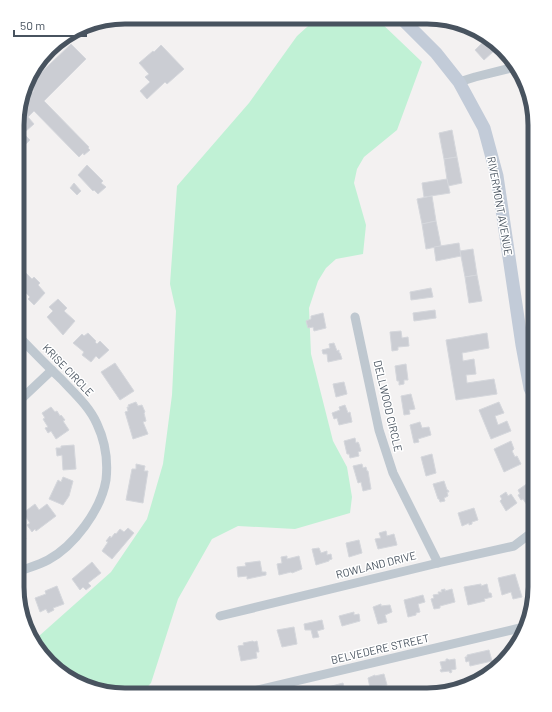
<svg xmlns="http://www.w3.org/2000/svg" width="552" height="712" font-family="Barlow,sans-serif">
<style>
.green{fill:#c0f1d5}
.building{fill:#cbcdd3;stroke:#d5d7dc}
.lines{fill:none;stroke-linecap:round;stroke-linejoin:round}
.minor{stroke:#bfc8d0;stroke-width:9}
.secondary{stroke:#c2cbd8;stroke-width:13}
.labels{text-anchor:middle;stroke-width:3;stroke-linejoin:round;paint-order:stroke}
.street-label{font-size:11px;fill:#48535f;stroke:#fff}
.rim{fill:none;stroke:#48535f;stroke-width:5}
</style>
<rect width="100%" height="100%" fill="#f3f1f1"/>
<path class="green" d="M317 18H376L422 62 397 130 364 157 357 169 354 183 366 225 363 254 336 259 326 268 318 281 309 308 311 354 333 441 347 467 352 497 350 513 295 529 238 526 212 539 178 599 151 683 141 694H111L65 677 31 638 39 636 111 572 147 519 163 464 172 395 176 311 170 284 177 186 249 103 297 36Z"/>
<g class="building">
<path d="M488 37 493 39 501 49 496 54 494 51 484 60 475 50Z"/>
<path d="M71 44 86 59 44 101 89 147 88 148 90 150 84 155 83 153 79 157 34 111 28 117 34 124 26 131 25 130 22 132 30 140 18 152V111L22 100 23 101 34 91 28 85Z"/>
<path d="M161 45 184 69 167 84 165 82 147 99 140 91 150 82 145 77 149 74 139 63 153 51 154 52Z"/>
<path d="M526 85 533 115 527 116 522 86Z"/>
<path d="M534 121 535 125V146L534 137H530L529 131 533 130 531 122Z"/>
<path d="M452 130 457 157 444 159 439 133Z"/>
<path d="M457 157 462 183 448 186 444 159Z"/>
<path d="M87 165 103 181 101 183 106 187 98 194 94 190 93 191 78 175Z"/>
<path d="M447 179 450 193 424 197 422 183Z"/>
<path d="M74 183 81 191 77 195 70 188Z"/>
<path d="M432 196 436 221 422 224 417 199Z"/>
<path d="M436 221 441 246 426 249 422 224Z"/>
<path d="M459 243 461 256 436 261 434 247Z"/>
<path d="M473 249 477 275 465 277 460 251Z"/>
<path d="M23 270 32 279 34 277 40 283 38 285 45 293 34 305 28 299 30 297 18 285V275Z"/>
<path d="M477 275 482 301 469 303 465 277Z"/>
<path d="M431 288 433 297 411 300 410 292Z"/>
<path d="M58 299 67 308 64 311 75 321 63 335 47 317 53 311 49 307Z"/>
<path d="M435 310 436 318 414 321 413 313Z"/>
<path d="M323 313 326 328 314 331 313 327 308 328 306 321 311 319V316Z"/>
<path d="M401 331 402 338 408 337 409 346 398 347V350L392 351 390 332Z"/>
<path d="M88 333 96 341 95 342 97 344 100 341 109 350 99 359 96 356 91 362 82 355 84 352 73 343 82 334 84 336Z"/>
<path d="M487 333 489 348 462 353 463 361 474 359 476 374 466 375 467 383 494 379 497 394 456 400 446 340Z"/>
<path d="M334 343 337 351 339 350V353H340L342 359 328 362 327 354H323L322 350 330 348 329 344Z"/>
<path d="M115 363 134 391 120 400 101 372Z"/>
<path d="M406 364 408 380H404V384L399 385V381H397L395 366Z"/>
<path d="M344 382 347 394 336 397 333 384Z"/>
<path d="M411 394 415 409 409 410 410 414 404 415 401 396Z"/>
<path d="M136 402 138 406 142 405 145 412 144 413 146 421 143 422 148 434 133 439 125 412 128 411 127 407H129L128 405Z"/>
<path d="M499 402 504 413 495 416 498 425 507 421 511 431 491 439 479 410Z"/>
<path d="M345 405 348 413 350 412 352 422 339 425 337 418 334 419 332 413 340 410 339 407Z"/>
<path d="M51 407 55 412 57 411 60 416 61 415 65 420 63 421 69 430 56 439 51 431 48 433 45 428 48 427 43 419 45 418 42 413Z"/>
<path d="M420 422 422 428 429 427 431 435 418 439 419 442 414 443 410 425Z"/>
<path d="M355 438 356 443 358 442 359 444 361 451 358 452 359 456 350 458 349 454H347L344 441Z"/>
<path d="M511 441 514 449 512 451 515 457 517 456 521 464 504 472 494 449Z"/>
<path d="M74 445 76 469 63 470 62 455 57 456 56 448H61V446Z"/>
<path d="M432 454 436 473 426 476 421 457Z"/>
<path d="M136 464 145 466 144 471H148L143 503 126 500 132 469H136Z"/>
<path d="M362 464 363 468 366 467 367 471H368L371 489 363 491 361 482 358 483 353 466Z"/>
<path d="M63 477 73 481 69 496 63 505 49 499 58 480 61 482Z"/>
<path d="M444 481 447 490H448L449 492H447L448 496 444 498 445 501 440 502 439 499H438L433 484Z"/>
<path d="M528 483 535 492 534 505 532 501 527 505 523 499 521 500 518 495 520 494 518 490Z"/>
<path d="M506 492 508 496 511 494 517 503 506 511 500 501 502 499 500 496Z"/>
<path d="M35 504 39 510 47 504 56 516 36 531 35 529 32 532 27 525 30 523 23 513Z"/>
<path d="M474 508 478 520 472 522V524L469 525V523L462 526 458 513Z"/>
<path d="M20 523 26 539 17 542V525Z"/>
<path d="M128 528 134 533 112 559 102 551 108 542 106 541 110 536 111 538 115 533 116 534 120 529 124 532Z"/>
<path d="M386 531 387 536 394 534 397 545 378 549 375 539 381 538 379 533Z"/>
<path d="M359 540 362 553 349 557 346 543Z"/>
<path d="M319 548 321 553 327 551V555L331 554 332 559 329 560V561L316 565 312 549Z"/>
<path d="M287 556V559L299 556 302 569 292 573 291 572 279 575 277 564 282 563 281 557Z"/>
<path d="M260 561 262 572H266V575L247 579V576L238 577 237 567 246 566 245 563Z"/>
<path d="M92 562 101 573 88 583 91 586 86 590 83 587 80 590 72 579Z"/>
<path d="M535 570V580L532 571Z"/>
<path d="M515 574 522 597 513 599 511 592 502 595 498 578Z"/>
<path d="M481 584V586L487 584 489 593H491L492 597 484 599 485 601 468 605 464 587Z"/>
<path d="M57 586 64 604 53 608 54 610 48 613 46 609 40 612 35 598 46 594 45 591Z"/>
<path d="M445 589V591L452 589 455 602 440 606V608L434 609 431 599 434 598 433 595 439 594 438 592H442L441 590Z"/>
<path d="M423 595 425 602 418 604 420 612 416 613V615L408 617 404 600Z"/>
<path d="M381 604V606L390 605 392 612 385 615 387 622 378 624 373 607Z"/>
<path d="M354 612V615L359 614 360 621 342 626 339 616Z"/>
<path d="M322 620 324 629 317 631 319 637 313 638 311 630H305L304 624Z"/>
<path d="M294 627 297 644 282 647 277 630Z"/>
<path d="M253 641 254 642 257 641 259 652H256L257 658 241 661 238 646 244 645 243 643Z"/>
<path d="M515 643 516 644H518L517 647 510 653 507 645Z"/>
<path d="M489 650 492 661 470 666 469 661 466 662 465 657H467V655Z"/>
<path d="M446 659H448L449 660 455 659 456 669 451 670 452 672 450 673 449 671 441 672 440 670 442 669 440 662 446 661Z"/>
<path d="M384 674 387 685 370 688 368 678 375 675V676Z"/>
<path d="M343 683 346 695H330L328 687Z"/>
<path d="M315 688 316 690H319L321 695H304V693L308 692 307 690Z"/>
<path d="M300 690V692H302V695H289L291 691Z"/>
</g>
<g class="lines">
<g class="minor">
<path d="M459 82 475 77 515 67"/>
<path d="M355 317 379 430 393 473 438 563"/>
<path d="M17 403 52 370"/>
<path d="M17 572C27 568 39 565 48 560 74 546 101 510 106 480 108 462 105 441 97 424 89 406 74 393 61 379 46 365 32 350 18 336"/>
<path d="M220 616 438 563 514 546 535 530"/>
<path d="M241 694 524 627"/>
</g>
<path class="secondary" d="M401 18 436 53 459 82 484 128 497 176 522 345 530 388 535 398"/>
</g>
<g class="labels">
<g class="street-label">
<text transform="translate(500 206) rotate(80)" y="4">RIVERMONT AVENUE</text>
<text transform="translate(68 370) rotate(46)" y="4">KRISE CIRCLE</text>
<text transform="translate(388 406) rotate(77)" y="4">DELLWOOD CIRCLE</text>
<text transform="translate(376 565) rotate(-14)" y="4">ROWLAND DRIVE</text>
<text transform="translate(380 649) rotate(-13)" y="4">BELVEDERE STREET</text>
</g>
</g>
<path d="M0 0H552V712H0ZM125 24H427A101 101 0 0 1 528 125V587A101 101 0 0 1 427 688H125A101 101 0 0 1 24 587V125A101 101 0 0 1 125 24Z" fill="#fff" fill-rule="evenodd"/>
<path class="rim" d="M125 24H427A101 101 0 0 1 528 125V587A101 101 0 0 1 427 688H125A101 101 0 0 1 24 587V125A101 101 0 0 1 125 24Z"/>
<path d="M14 30v6h72v-6" fill="none" stroke="#48535f" stroke-width="2"/>
<text x="20" y="30" font-size="12" fill="#48535f" stroke="#ffffff" stroke-width="3" paint-order="stroke">50 m</text>
</svg>
